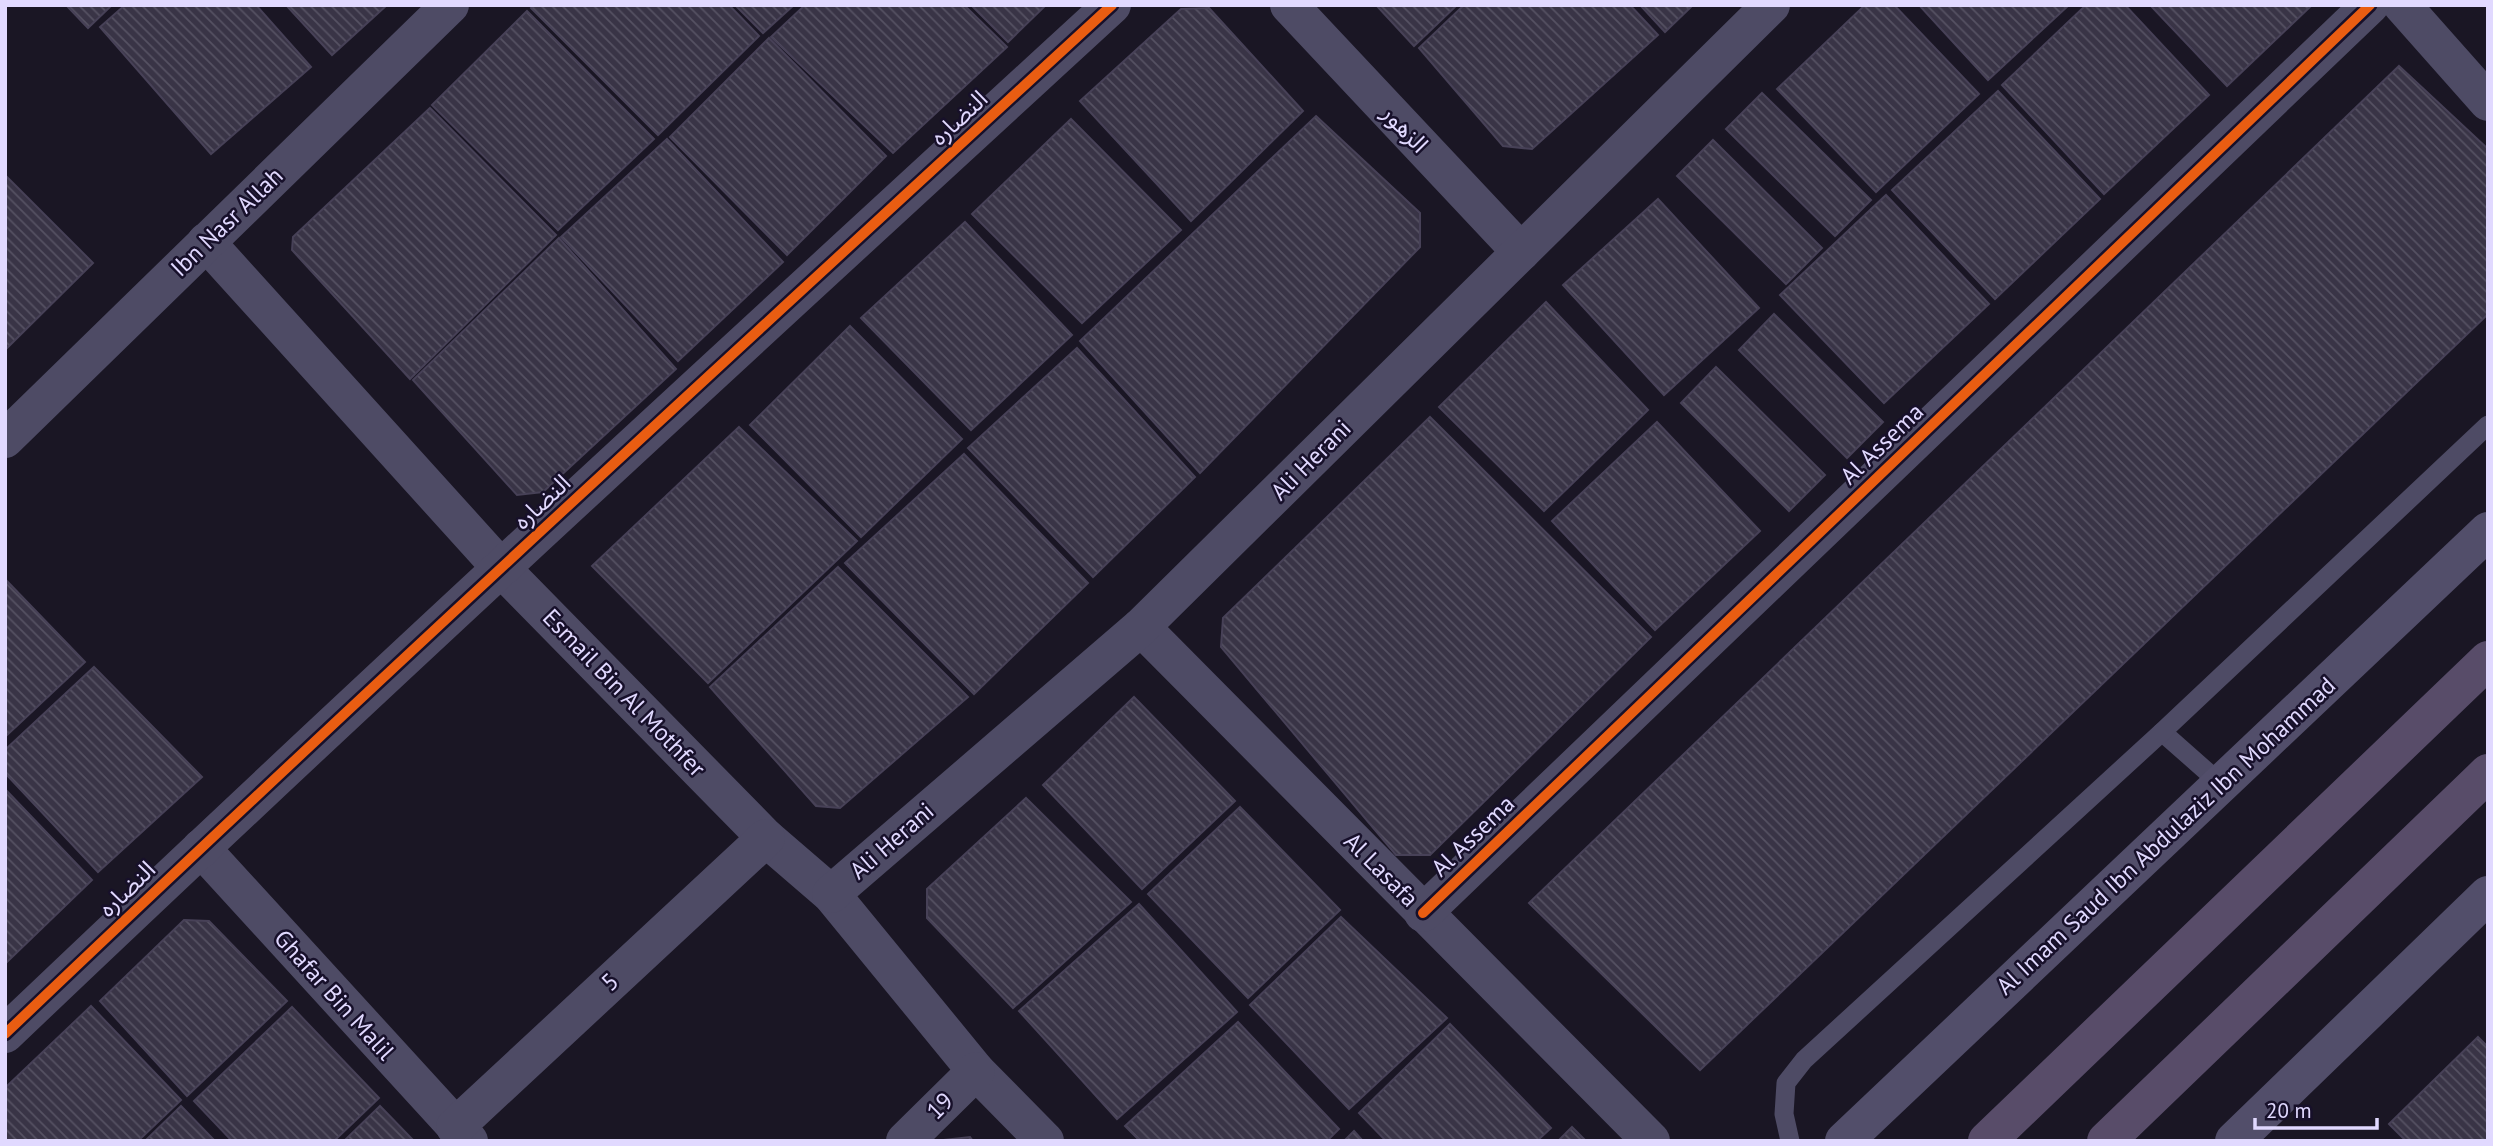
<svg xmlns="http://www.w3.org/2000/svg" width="2493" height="1146" font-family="'PT Sans','Noto Sans Arabic',sans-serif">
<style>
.building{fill:url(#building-back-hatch);stroke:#474157;stroke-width:2}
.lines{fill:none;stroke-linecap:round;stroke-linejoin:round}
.lane{stroke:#4e4b65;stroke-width:19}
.street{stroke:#4e4b65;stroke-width:38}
.secondary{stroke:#524e6a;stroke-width:38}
.primary{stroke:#584c69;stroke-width:38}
.cycleway-casing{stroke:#17102a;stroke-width:15}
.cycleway{stroke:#e95d12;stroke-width:10}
.labels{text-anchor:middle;stroke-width:5;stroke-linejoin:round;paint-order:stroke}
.street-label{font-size:24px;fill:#e1d9ff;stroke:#17102a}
</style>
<defs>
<pattern id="building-back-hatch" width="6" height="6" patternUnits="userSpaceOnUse" patternTransform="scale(1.75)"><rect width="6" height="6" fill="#393446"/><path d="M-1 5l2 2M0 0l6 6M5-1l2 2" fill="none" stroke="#555162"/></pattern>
</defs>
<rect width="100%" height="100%" fill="#1a1624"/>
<g class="building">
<path d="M66 5H112L88 28Z"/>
<path d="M125 5H256L311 67 211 154 100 27Z"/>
<path d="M286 5H387L332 55Z"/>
<path d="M534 5H729L759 36 658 135 531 8Z"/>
<path d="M735 5H794L763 33Z"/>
<path d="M805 5H964L1007 47 893 153 771 37Z"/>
<path d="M971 5H1046L1008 42Z"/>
<path d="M1376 5H1457L1414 46Z"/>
<path d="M1464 5H1630L1658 35 1532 149 1503 146 1419 48Z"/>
<path d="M1640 5H1693L1665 32Z"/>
<path d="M1865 5H1894L1979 94 1876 192 1777 89Z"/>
<path d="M1919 5H2069L1988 80Z"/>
<path d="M2086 5H2125L2209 95 2104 194 2002 85Z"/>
<path d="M2150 5H2312L2227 86Z"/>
<path d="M1209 8 1303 111 1191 221 1080 101 1181 9Z"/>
<path d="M527 11 654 139 558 230 432 105Z"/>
<path d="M769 38 886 156 787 255 670 137Z"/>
<path d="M2399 66 2488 149V314L1700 1070 1529 903Z"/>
<path d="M1998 91 2100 199 1995 299 1892 190Z"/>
<path d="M1762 93 1871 200 1835 236 1726 129Z"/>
<path d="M430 108 556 235 410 379 292 250 293 237Z"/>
<path d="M1316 116 1420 213V247L1200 473 1080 341Z"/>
<path d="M1071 119 1181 230 1082 323 972 214Z"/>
<path d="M667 139 783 262 678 361 561 237Z"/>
<path d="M1713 140 1822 248 1786 284 1677 176Z"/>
<path d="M5 175 93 263 5 350Z"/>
<path d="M1886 195 1989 304 1884 403 1780 295Z"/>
<path d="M1658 199 1759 308 1664 395 1563 285Z"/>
<path d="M965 222 1072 335 971 430 861 318Z"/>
<path d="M559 238 676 369 543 492 517 495 413 380Z"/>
<path d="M1546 302 1648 410 1544 511 1439 407Z"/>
<path d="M1774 314 1883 422 1847 458 1739 350Z"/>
<path d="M850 326 962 439 861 537 750 425Z"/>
<path d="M1077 348 1195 477 1093 577 968 448Z"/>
<path d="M1716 367 1825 475 1789 511 1681 403Z"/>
<path d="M1430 417 1651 637 1430 855H1396L1221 647 1223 618Z"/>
<path d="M1657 422 1760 531 1655 630 1552 521Z"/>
<path d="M739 427 857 541 708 683 592 566Z"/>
<path d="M964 454 1088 583 974 694 845 563Z"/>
<path d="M838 567 968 697 840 808 816 806 710 687Z"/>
<path d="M5 579 85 662 5 737Z"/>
<path d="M94 667 202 777 98 872 5 773V750Z"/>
<path d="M1134 697 1235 801 1142 889 1043 785Z"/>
<path d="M5 789 92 880 5 964Z"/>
<path d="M1026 798 1131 902 1013 1008 927 918V889Z"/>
<path d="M1240 807 1340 910 1248 998 1148 894Z"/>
<path d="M1139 904 1237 1012 1117 1119 1019 1011Z"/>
<path d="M1341 917 1447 1018 1349 1109 1250 1005Z"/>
<path d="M184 920 209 921 287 1001 187 1096 100 1001Z"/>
<path d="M91 1006 181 1100 138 1141H5V1088Z"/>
<path d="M292 1007 379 1098 334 1141H232L194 1101Z"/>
<path d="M1238 1022 1339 1129 1327 1141H1140L1125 1126Z"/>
<path d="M1450 1024 1551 1128 1537 1141H1386L1359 1113Z"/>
<path d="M2478 1037 2488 1047V1141H2406L2389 1124Z"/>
<path d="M181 1106 215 1141H145Z"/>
<path d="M380 1106 414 1141H344Z"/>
<path d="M1572 1127 1586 1141H1558Z"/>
<path d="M1354 1131 1363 1141H1344Z"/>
<path d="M970 1137 973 1141H943L944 1140Z"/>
</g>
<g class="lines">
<g class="lane">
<path d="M2162 732 2221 784"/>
<path d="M1790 1141 1784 1114 1786 1083 1804 1060 2162 732 2488 425"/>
</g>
<g class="street">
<path d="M1289 5 1521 252"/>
<path d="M2402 5 2488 102"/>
<path d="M206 242 501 568 766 838 831 894 976 1071 1045 1141"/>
<path d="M5 439 450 5"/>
<path d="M1141 627 1651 1141"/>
<path d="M201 848 469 1141"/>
<path d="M831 894 1141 627 1771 5"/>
<path d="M1423 913 2370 5"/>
<path d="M5 1034C370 686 741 346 1112 5"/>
<path d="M455 1127 766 838"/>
<path d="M905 1141 976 1071"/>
</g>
<g class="secondary">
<path d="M1844 1141 2488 531"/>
<path d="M2234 1141 2488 895"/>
</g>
<g class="primary">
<path d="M1987 1141 2488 660"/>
<path d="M2106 1141 2488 773"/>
</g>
<g class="cycleway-casing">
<g id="cycleway">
<path d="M1423 913 2370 5"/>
<path d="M5 1034C370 686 741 346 1112 5"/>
</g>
</g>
<use href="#cycleway" class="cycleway"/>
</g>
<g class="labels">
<g class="street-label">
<text transform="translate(959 118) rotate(-43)" y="8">النضاره</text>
<text transform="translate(1405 129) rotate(47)" y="8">الزهور</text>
<text transform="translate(227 222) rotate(-44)" y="8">Ibn Nasr Allah</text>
<text transform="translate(1882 444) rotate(-44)" y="8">Al Assema</text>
<text transform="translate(1311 460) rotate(-45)" y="8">Ali Herani</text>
<text transform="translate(542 502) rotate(-43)" y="8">النضاره</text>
<text transform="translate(624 693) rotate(46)" y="8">Esmail Bin Al Mothfer</text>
<text transform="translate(1473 836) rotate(-44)" y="8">Al Assema</text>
<text transform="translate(2166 836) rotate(-43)" y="8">Al Imam Saud Ibn Abdulaziz Ibn Mohammad</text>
<text transform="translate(892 841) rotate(-41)" y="8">Ali Herani</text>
<text transform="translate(1381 870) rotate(45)" y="8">Al Lasafa</text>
<text transform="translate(127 889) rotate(-44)" y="8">النضاره</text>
<text transform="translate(610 982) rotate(-43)" y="8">5</text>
<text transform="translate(334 995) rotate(48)" y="8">Ghafar Bin Malil</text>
<text transform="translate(940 1106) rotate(-45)" y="8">19</text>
</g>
</g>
<rect width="2493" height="1146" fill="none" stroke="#e1d9ff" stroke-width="14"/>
<path d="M2255 1118v10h122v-10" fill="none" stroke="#e1d9ff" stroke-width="3.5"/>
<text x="2266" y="1118" font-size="21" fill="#e1d9ff" stroke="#17102a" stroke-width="5" paint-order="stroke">20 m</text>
</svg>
